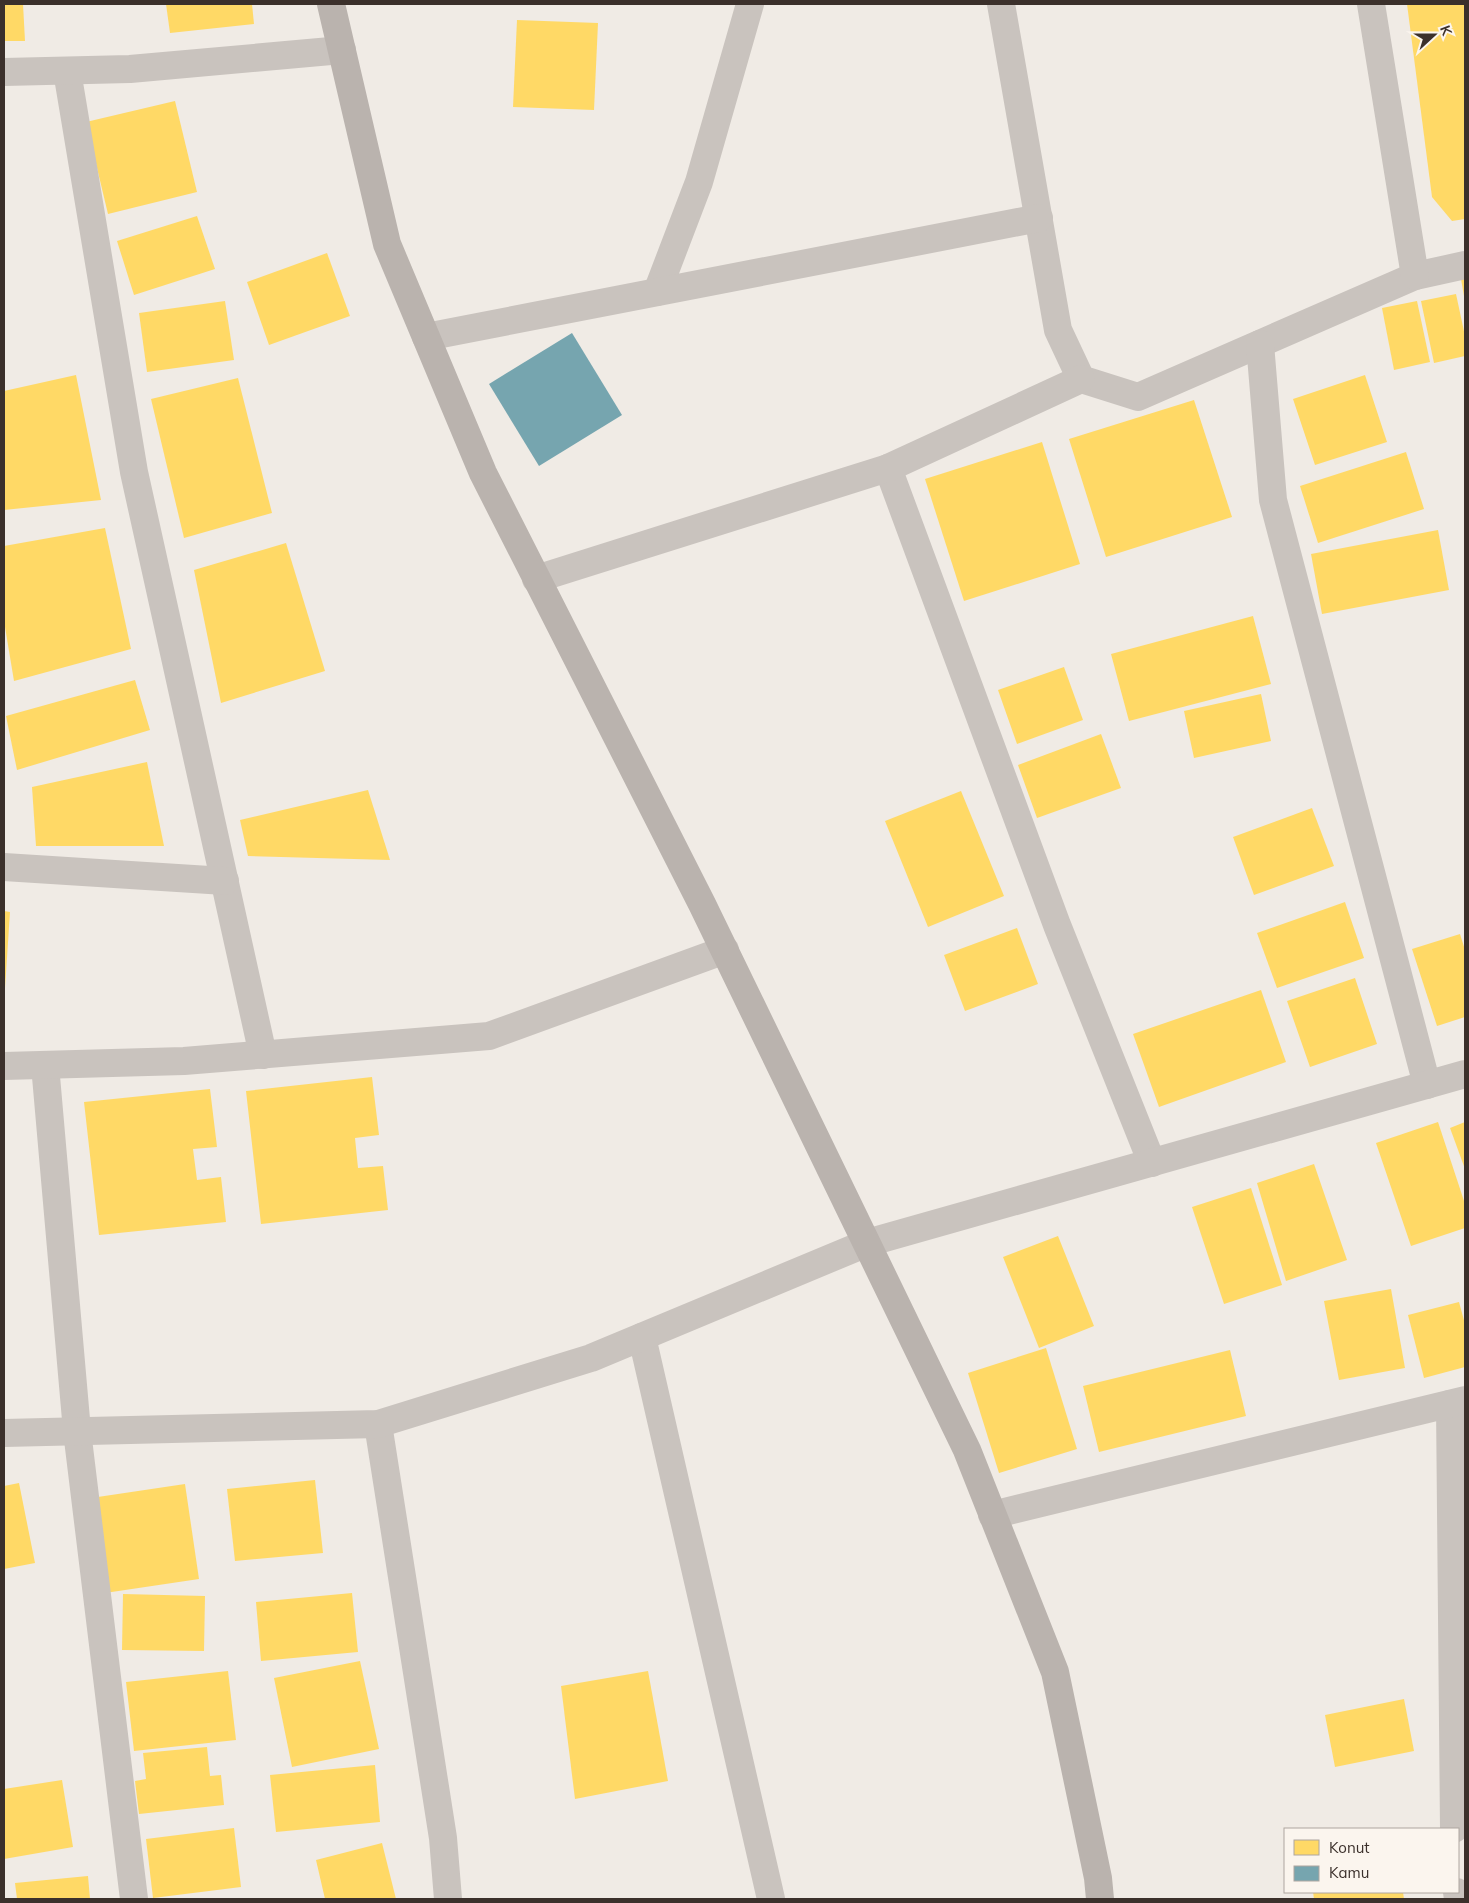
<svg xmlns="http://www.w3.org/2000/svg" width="1469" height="1903" font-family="Mulish,sans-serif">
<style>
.homes{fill:#ffd966}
.public{fill:#76a5af}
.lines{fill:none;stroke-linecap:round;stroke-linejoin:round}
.street{stroke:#c9c3be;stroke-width:28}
.secondary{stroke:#bab3ae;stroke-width:28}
</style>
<rect width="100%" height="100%" fill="#f0ebe5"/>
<g class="homes">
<path d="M4 4H23L25 41H4Z"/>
<path d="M166 4H252L254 24 170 33Z"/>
<path d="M1407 4H1465V219L1452 221 1432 197Z"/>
<path d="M517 20 598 23 594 110 513 107Z"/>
<path d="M175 101 197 192 108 214 86 122Z"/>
<path d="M197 216 215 269 134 295 117 241Z"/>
<path d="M327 253 350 316 269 345 247 282Z"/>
<path d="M1465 278V296H1464L1461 279Z"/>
<path d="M1456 294 1465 336V356L1434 363 1421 301Z"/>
<path d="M225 301 234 360 147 372 139 313Z"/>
<path d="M1417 301 1430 362 1394 370 1382 308Z"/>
<path d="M76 375 101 500 4 510V391Z"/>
<path d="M1365 375 1387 442 1315 465 1293 399Z"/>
<path d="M238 378 272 513 184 538 151 399Z"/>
<path d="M1194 400 1232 517 1106 557 1069 439Z"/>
<path d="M1042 442 1080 564 964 601 925 479Z"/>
<path d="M1406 452 1424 509 1318 543 1300 486Z"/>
<path d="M105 528 131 649 14 681 4 621V546Z"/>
<path d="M1438 530 1449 590 1322 614 1311 554Z"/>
<path d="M286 543 325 671 221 703 194 570Z"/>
<path d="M1253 616 1271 684 1129 721 1111 654Z"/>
<path d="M1064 667 1083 720 1017 744 998 690Z"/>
<path d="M135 680 150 730 17 770 6 716Z"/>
<path d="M1261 694 1271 741 1194 758 1184 711Z"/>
<path d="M1101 734 1121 788 1037 818 1018 765Z"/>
<path d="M147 762 164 846H36L32 787Z"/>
<path d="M368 790 390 860 248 856 240 820Z"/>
<path d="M961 791 1004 896 928 927 885 821Z"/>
<path d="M1312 808 1334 866 1254 895 1233 837Z"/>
<path d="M1345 902 1364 958 1277 988 1257 933Z"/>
<path d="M4 911 10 912 5 988H4Z"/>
<path d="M1017 928 1038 984 965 1011 944 955Z"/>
<path d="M1460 934 1465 950V1017L1437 1026 1412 949Z"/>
<path d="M1355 978 1377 1044 1310 1067 1287 1001Z"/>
<path d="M1261 990 1286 1062 1159 1107 1133 1034Z"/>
<path d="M372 1077 379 1135 355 1138 358 1168 383 1166 388 1210 261 1224 246 1091Z"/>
<path d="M210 1089 217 1147 193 1149 197 1180 221 1177 226 1222 99 1235 84 1102Z"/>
<path d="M1438 1122 1465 1204V1228L1411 1246 1376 1143Z"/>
<path d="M1465 1122V1169L1450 1128Z"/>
<path d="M1314 1164 1347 1260 1286 1281 1257 1183Z"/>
<path d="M1251 1188 1282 1285 1224 1304 1192 1207Z"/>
<path d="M1058 1236 1094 1326 1039 1348 1003 1257Z"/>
<path d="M1391 1289 1405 1368 1339 1380 1324 1301Z"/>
<path d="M1459 1302 1465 1324V1367L1424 1378 1408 1315Z"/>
<path d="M1046 1348 1077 1449 999 1473 968 1373Z"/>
<path d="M1230 1350 1246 1416 1099 1452 1083 1386Z"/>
<path d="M315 1480 323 1553 235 1561 227 1489Z"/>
<path d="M19 1483 35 1563 4 1569V1486Z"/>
<path d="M185 1484 199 1579 105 1593 91 1498Z"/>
<path d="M352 1593 358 1652 261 1661 256 1602Z"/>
<path d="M123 1594 205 1596 204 1651 122 1650Z"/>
<path d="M360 1661 379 1749 292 1767 274 1678Z"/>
<path d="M228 1671 236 1740 134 1751 126 1682Z"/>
<path d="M648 1671 668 1781 575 1799 561 1686Z"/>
<path d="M1404 1699 1414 1751 1335 1767 1325 1715Z"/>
<path d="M207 1747 210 1776 221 1775 224 1805 139 1814 135 1781 146 1779 143 1753Z"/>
<path d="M375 1765 380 1822 276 1832 270 1775Z"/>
<path d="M62 1780 73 1847 4 1859V1789Z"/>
<path d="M234 1828 241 1887 153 1898 146 1839Z"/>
<path d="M382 1843 396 1899H325L316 1860Z"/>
<path d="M88 1876 90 1899H17L15 1883Z"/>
<path d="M1313 1892H1403L1404 1899H1314Z"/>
</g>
<path class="public" d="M572 333 622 415 539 466 489 384Z"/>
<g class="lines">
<g class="street">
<path d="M1001 4 1058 330 1081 379 1138 397 1415 276 1465 265"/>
<path d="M1371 4 1415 276"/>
<path d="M67 71 134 472 263 1055"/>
<path d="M4 72 130 69 342 50"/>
<path d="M657 292 699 182 750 4"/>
<path d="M426 337 1039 218"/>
<path d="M1260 344 1273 500 1427 1085"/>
<path d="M888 468 1057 925 1152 1163"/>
<path d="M536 579 888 468 1081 379"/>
<path d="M4 867 225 881"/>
<path d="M45 1065 77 1431 134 1899"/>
<path d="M4 1066 184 1061 489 1036 725 950"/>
<path d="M642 1337 771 1899"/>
<path d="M1450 1404 1454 1829"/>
<path d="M378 1424 443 1838 448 1899"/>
<path d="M4 1433 378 1424 591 1358 867 1243 1465 1074"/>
<path d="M992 1515 1465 1400"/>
<path d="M1457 1892 1458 1899"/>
</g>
<path class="secondary" d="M331 4 387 244 483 473 702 904 967 1450 1055 1672 1098 1878 1100 1899"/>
</g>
<rect width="1469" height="1903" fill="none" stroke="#3b302b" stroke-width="10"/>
<rect x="1284" y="1828" width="175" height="65" fill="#fbf5ee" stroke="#aea6a0"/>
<rect x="1294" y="1840" width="25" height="15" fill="#ffd966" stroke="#aea6a0"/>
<text x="1329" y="1853" font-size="15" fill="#3b302b">Konut</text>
<rect x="1294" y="1866" width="25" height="15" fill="#76a5af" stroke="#aea6a0"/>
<text x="1329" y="1878" font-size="15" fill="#3b302b">Kamu</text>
<g transform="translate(1434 35) rotate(69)" stroke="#fbf5ee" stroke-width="4" paint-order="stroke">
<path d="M0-4L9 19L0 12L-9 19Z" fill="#3b302b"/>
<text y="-8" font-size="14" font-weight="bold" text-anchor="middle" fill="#3b302b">K</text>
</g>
</svg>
